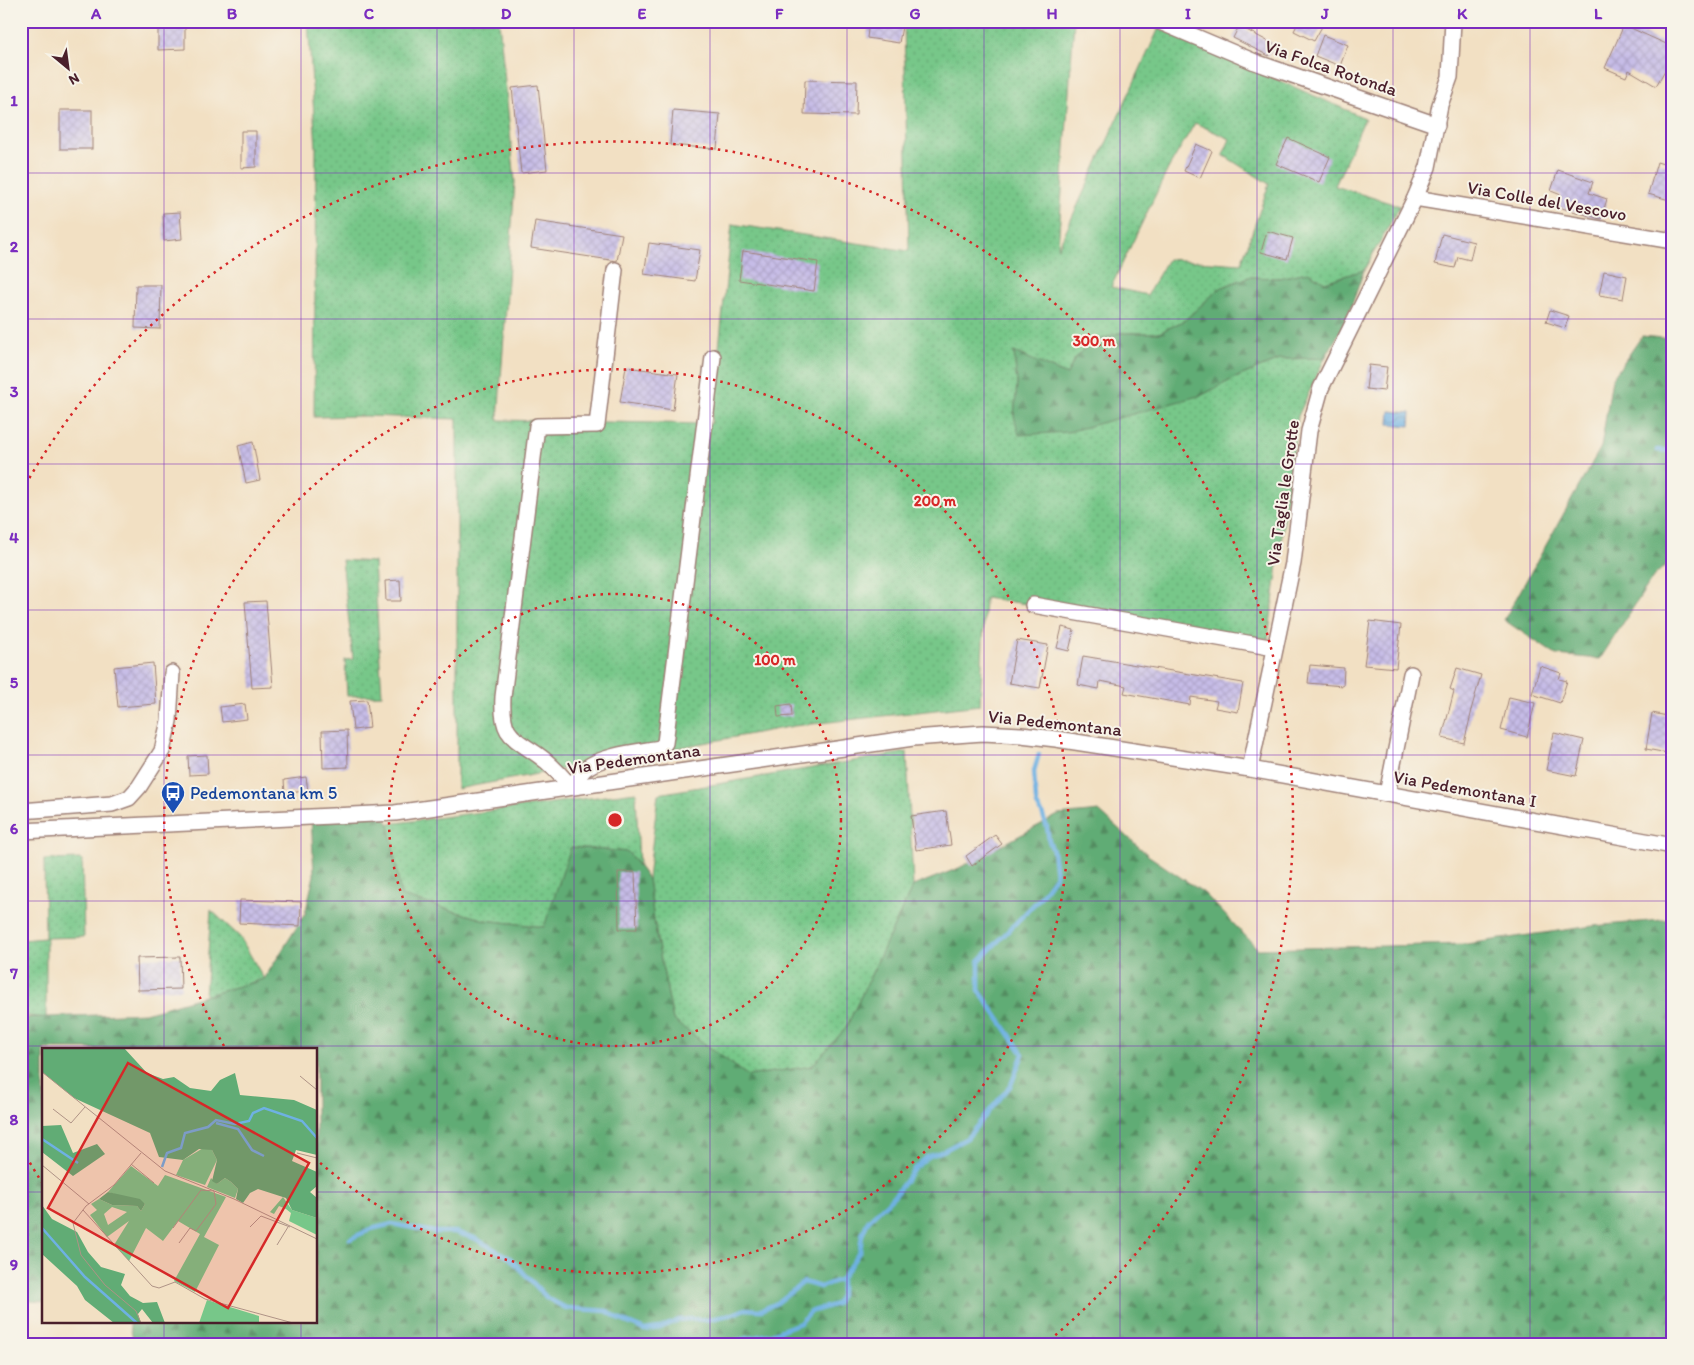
<svg xmlns="http://www.w3.org/2000/svg" width="1694" height="1365" font-family="Itim,sans-serif">
<style>
.grass{fill:url(#grass-dots);stroke:#60735a;fill-rule:evenodd}
.forest{fill:url(#forest-firs);stroke:#566650}
.water{fill:url(#water-waves);stroke:#5c6887}
.lines{fill:none;stroke-linecap:round;stroke-linejoin:round}
.stream{stroke:#6eb1e3;stroke-width:4.5}
.building{fill:url(#building-cross-hatch)}
.minor-casing{stroke:#9e8077;stroke-width:18}
.minor{stroke:#fff;stroke-width:15}
.grid{fill:none;stroke:#7b2cbf;stroke-width:1;stroke-opacity:0.55}
.ring{fill:none;stroke:#d62828;stroke-width:2.5;stroke-dasharray:2.5 5}
.labels{text-anchor:middle;stroke-width:4;stroke-linejoin:round;paint-order:stroke}
.street-label{font-size:18px;fill:#4a1f2b;stroke:#f7f3e8}
.transit-label{font-size:18px;fill:#164399;stroke:#f7f3e8;text-anchor:start}
.inset-river{fill:none;stroke:#6eb1e3;stroke-width:2.5}
.inset-road{fill:none;stroke:#af9386;stroke-width:1}
.view{fill:#d62828;fill-opacity:0.15;stroke:#d62828;stroke-width:2.5}
.inset-edge{fill:none;stroke:#4a1f2b;stroke-width:2.5}
.centre{fill:#d62828;stroke:#f7f3e8;stroke-width:2.5}
.ring-label{font-size:15px;text-anchor:middle;font-weight:bold;fill:#d62828;stroke:#f7f3e8;stroke-width:4;stroke-linejoin:round;paint-order:stroke}
.neatline{fill:none;stroke:#7b2cbf;stroke-width:2}
.grid-label{font-size:16px;text-anchor:middle;font-weight:bold;fill:#7b2cbf}
</style>
<defs>
<pattern id="grass-dots" width="8" height="8" patternUnits="userSpaceOnUse" patternTransform="scale(1.25)"><rect width="8" height="8" fill="#77c789"/><path d="M2 2h.1M6 6h.1" fill="none" stroke="#68aa76" stroke-width="1.8" stroke-linecap="round"/></pattern>
<pattern id="forest-firs" width="22" height="20" patternUnits="userSpaceOnUse" patternTransform="scale(1.25)"><rect width="22" height="20" fill="#61ac75"/><path d="M5 1l3.5 6h-7zM16 11l3.5 6h-7z" fill="#528b60"/></pattern>
<pattern id="water-waves" width="16" height="10" patternUnits="userSpaceOnUse" patternTransform="scale(1.25)"><rect width="16" height="10" fill="#6eb1e3"/><path d="M0 5q4-4 8 0t8 0" fill="none" stroke="#5c8fb8"/></pattern>
<pattern id="building-cross-hatch" width="8" height="8" patternUnits="userSpaceOnUse" patternTransform="scale(1.25)"><rect width="8" height="8" fill="#c6bce7"/><path d="M0 0l8 8M0 8l8-8" fill="none" stroke="#aca1c6"/></pattern>
</defs>
<rect width="100%" height="100%" fill="#f7f3e8"/>
<filter id="ink" filterUnits="userSpaceOnUse"><feTurbulence type="fractalNoise" baseFrequency=".02" numOctaves="2"/><feDisplacementMap in="SourceGraphic" scale="10" xChannelSelector="R" yChannelSelector="G"/><feConvolveMatrix kernelMatrix="1 2 1 2 8 2 1 2 1" color-interpolation-filters="sRGB"/></filter>
<filter id="wash" filterUnits="userSpaceOnUse"><feTurbulence type="fractalNoise" baseFrequency=".0096" numOctaves="4" result="noise"/><feDisplacementMap in="SourceGraphic" scale="20" xChannelSelector="R" yChannelSelector="G"/><feGaussianBlur stdDeviation="1.12" result="paint"/><feColorMatrix in="noise" values="0 0 0 0 0 0 0 0 0 0 0 0 0 0 0 0 0 1.4 0 .05"/><feComposite in="paint" operator="in"/></filter>
<g filter="url(#wash)">
<rect width="100%" height="100%" fill="#f2e0c3"/>
<g class="grass">
<path d="M308 21H499L515 182 498 420 711 424 732 224 909 251 904 21H1074L1058 248 1159 28 1365 118 1335 186 1400 206 1364 270 1325 282 1308 272 1279 278 1249 277 1220 288 1185 320 1159 333H1118L1074 360 1067 375 1014 352 1017 384 1014 416 1202 395 1235 378 1281 359 1325 358 1298 416 1268 639 985 598 980 705 794 726 457 789V419L366 416 314 417 316 148ZM1195 123 1230 139 1223 155 1269 184 1241 264 1168 259 1147 295 1111 287 1168 169Z"/>
<path d="M342 560 374 562 382 695 347 696 345 660 353 659Z"/>
<path d="M907 752 913 886 846 1028 812 1066 748 1076 673 1020 657 940 648 879 658 794Z"/>
<path d="M636 792 639 866 628 852 571 847 545 927 485 920 401 896 389 824Z"/>
<path d="M82 859 84 937 46 938V1018L21 1015V940L45 938 44 860Z"/>
<path d="M211 910 240 937 264 979 205 996Z"/>
</g>
<g class="forest">
<path d="M1364 270 1347 319 1325 358 1281 359 1235 378 1202 395 1068 432 1019 435 1014 416 1017 384 1014 352 1067 375 1074 360 1088 344 1118 333H1159L1185 320 1220 288 1249 277 1279 278 1308 272 1325 282Z"/>
<path d="M1642 336 1673 339V558L1653 577 1600 659 1556 655 1504 620 1601 447 1612 379Z"/>
<path d="M1099 811 1149 856 1204 893 1258 949 1466 944 1593 926 1673 919V1344H134L129 1321H316V1049H44V1302L30 1301 21 1303V1018L145 1013 264 979 305 914 314 875 311 816 381 814 389 824 401 896 485 920 544 927 571 847 628 852 648 879 657 940 673 1020 748 1076 812 1066 846 1028 913 886 959 868 1058 815Z"/>
</g>
<path class="water" d="M1390 411 1411 413 1410 426 1389 424Z"/>
<g class="lines">
<g class="stream">
<path d="M1657 450 1673 451"/>
<path d="M350 1239 371 1229 392 1224 435 1232H455L474 1238 510 1258 547 1298 566 1308 607 1311 621 1320 645 1330 660 1328 679 1320 690 1319 706 1320 733 1314 745 1309 761 1310 777 1303 804 1282 820 1287 841 1279"/>
<path d="M717 1344 771 1334 800 1323 810 1312 836 1304 841 1295V1279L860 1251 862 1235 868 1221 895 1195 914 1169 927 1157 943 1151 967 1138 1011 1085 1023 1054 979 990V961L1039 899 1056 875 1053 851 1049 841 1047 827 1042 813 1037 805 1036 801 1034 771 1039 754"/>
</g>
</g>
<g id="blocks">
<g class="building">
<path d="M158 21H185V49L158 50Z"/>
<path d="M869 21H903L899 43 867 38Z"/>
<path d="M1299 21H1325L1314 41 1294 31Z"/>
<path d="M1624 25 1673 47V56L1656 86 1629 70 1626 77 1605 68Z"/>
<path d="M1239 26 1275 45 1269 56 1233 38Z"/>
<path d="M1323 35 1348 45 1340 66 1315 56Z"/>
<path d="M805 80 857 81 856 115 804 114Z"/>
<path d="M538 85 547 170 521 173 512 88Z"/>
<rect x="60" y="110" width="32" height="39"/>
<path d="M673 110 720 114 717 149 670 145Z"/>
<path d="M241 131H256V167L241 168Z"/>
<path d="M1288 138 1330 157 1319 182 1276 164Z"/>
<path d="M1196 144 1212 151 1200 178 1184 171Z"/>
<path d="M1657 162 1673 167V201L1648 194Z"/>
<path d="M1558 170 1593 182 1589 193 1607 199 1601 219 1558 207 1561 195 1551 191Z"/>
<path d="M180 212 182 239 164 241 163 213Z"/>
<path d="M535 221 622 234 617 261 531 248Z"/>
<path d="M1267 231 1293 238 1287 259 1261 252Z"/>
<path d="M1442 234 1474 242 1470 260 1458 257 1455 268 1435 264Z"/>
<path d="M649 243 700 250 695 281 644 274Z"/>
<path d="M743 251 818 262 814 291 739 280Z"/>
<path d="M1604 271 1627 276 1623 299 1599 295Z"/>
<path d="M136 285H161L160 329 135 328Z"/>
<path d="M1550 310 1569 316 1565 328 1546 322Z"/>
<path d="M1369 365 1387 367 1384 391 1366 389Z"/>
<path d="M626 367 678 374 673 410 620 402Z"/>
<path d="M253 442 260 480 246 483 238 446Z"/>
<path d="M400 580 401 601H386L385 581Z"/>
<path d="M266 601 273 687 252 688 245 602Z"/>
<path d="M1370 621 1401 625 1396 668 1364 665Z"/>
<path d="M1062 627 1074 630 1069 651 1057 648Z"/>
<path d="M1017 640 1048 645 1040 688 1009 683Z"/>
<path d="M1083 656 1243 683 1238 712 1215 708 1217 701 1191 697 1190 705 1124 693 1126 686 1100 681 1099 689 1078 685Z"/>
<path d="M153 663 156 704 118 707 114 667Z"/>
<path d="M1310 665 1344 668 1343 686 1308 683Z"/>
<path d="M1540 666 1561 673 1559 679 1567 681 1560 703 1532 694Z"/>
<path d="M1457 668 1481 675 1471 710H1472L1464 743 1442 738 1454 691 1450 689Z"/>
<path d="M1509 697 1535 703 1527 737 1501 730Z"/>
<path d="M367 700 370 728 353 730 350 701Z"/>
<path d="M245 704 247 719 222 722 220 707Z"/>
<path d="M791 704 792 716 778 717 777 706Z"/>
<path d="M1652 713 1673 717V754L1646 749Z"/>
<path d="M347 730 348 767 323 768 322 731Z"/>
<path d="M1554 733 1584 740 1576 776 1546 770Z"/>
<path d="M207 755 208 774 189 775 188 756Z"/>
<path d="M306 777 308 791 285 793 284 780Z"/>
<path d="M946 811 951 845 916 850 911 816Z"/>
<path d="M995 835 1002 844 972 866 966 856Z"/>
<path d="M618 872H635L637 929H619Z"/>
<path d="M240 900 301 902 300 926 239 923Z"/>
<path d="M180 957 181 989 138 990 137 958Z"/>
</g>
</g>
</g>
<g filter="url(#ink)">
<use href="#blocks" fill-opacity="0" stroke="#9e8077" stroke-width="1"/>
<g class="lines">
<g class="minor-casing">
<g id="minor">
<path d="M1158 21 1255 62 1437 125"/>
<path d="M1415 198 1673 241"/>
<path d="M615 270 597 425 537 426 503 697C501 734 510 736 538 755 551 764 561 775 571 787 576 781 580 773 586 768 604 755 638 752 660 748L665 743 713 357"/>
<path d="M1033 605 1275 648"/>
<path d="M1250 769 1293 563 1309 431 1321 388 1415 198 1428 167 1440 105 1450 77 1453 21"/>
<path d="M1387 794 1411 674"/>
<path d="M21 811 112 804 129 798 139 787 162 751 169 721 172 673"/>
<path d="M21 831 395 813 913 738 983 733 1021 735 1056 739 1250 769 1673 846"/>
</g>
</g>
<use href="#minor" class="minor"/>
</g>
</g>
<path class="grid" d="M164 21V1049M301 21V1049M437 21V1344M574 21V1344M710 21V1344M847 21V1344M984 21V1344M1120 21V1344M1257 21V1344M1393 21V1344M1530 21V1344M21 173H1673M21 319H1673M21 464H1673M21 610H1673M21 755H1673M21 901H1673M21 1046H1673M21 1192H44M316 1192H1673M164 1321V1344M301 1321V1344"/>
<g class="ring">
<circle cx="615" cy="820" r="226"/>
<path d="M224 1046A452 452 0 1 1 318 1161"/>
<path d="M43 1184A678 678 0 0 1 22 1149M22 491A678 678 0 1 1 1046 1343"/>
</g>
<defs>
<g id="bus-pin" transform="scale(1.25)"><path d="M0 17L-7.5 6A9.5 9.5 0 1 1 7.5 6Z" fill="#1a4fb4" stroke="#f7f3e8"/><path d="M-5-6H5V4H4V6H2V4H-2V6H-4V4H-5ZM-3.5-4V0h7V-4ZM-3.5 1.2v1.5H-2V1.2ZM2 1.2v1.5H3.5V1.2Z" fill="#fff"/></g>
</defs>
<g fill-rule="evenodd">
<use href="#bus-pin" x="173" y="793"/>
</g>
<g class="labels">
<g class="street-label">
<text transform="translate(1331 68) rotate(19)" y="6">Via Folca Rotonda</text>
<text transform="translate(1547 201) rotate(10)" y="6">Via Colle del Vescovo</text>
<text transform="translate(1283 493) rotate(-82)" y="6">Via Taglia le Grotte</text>
<text transform="translate(1055 723) rotate(6)" y="6">Via Pedemontana</text>
<text transform="translate(634 759) rotate(-8)" y="6">Via Pedemontana</text>
<text transform="translate(1465 789) rotate(10)" y="6">Via Pedemontana I</text>
</g>
<g class="transit-label">
<text x="190" y="799">Pedemontana km 5</text>
</g>
</g>
<g transform="translate(42 1048)">
<rect width="275" height="275" fill="#f2e0c3"/>
<path d="M163 99 170 102 175 112 163 137 134 127 141 112ZM89 118 116 138 123 127 184 149 162 189 177 197 153 244 132 233 158 186 136 173 121 193 104 180 87 213 72 197 87 173 65 189 48 167 55 162 49 156 57 151 70 157 95 158 99 163 103 156 66 144ZM70 159 85 164 66 177 62 166ZM169 130 175 136 183 130 189 134 196 141 193 150 165 139ZM241 149 250 162 275 170V187L247 173 249 165 244 161 237 158 232 166 228 164ZM165 252 217 268V275H157Z" fill="#77c789" fill-rule="evenodd"/>
<path d="M0 0H82L105 25 121 31 132 29 148 40 169 43 178 32 193 25 198 47 252 52 275 62V107L254 102 250 113 275 124V138L268 144 275 150V170L250 162 244 150 216 141 208 145 201 155 194 151 196 141 189 134 183 130 175 136 170 133 175 112 170 102 157 101 141 112 117 109 108 85 32 50 0 24ZM19 77 31 105 55 96 63 106 31 128 0 104V78ZM66 144 98 151 103 156 99 163 95 158 70 157 57 151ZM0 157 10 171 35 184 46 204 59 219 83 226 79 237 88 248 101 255 115 254 123 275H111L100 261 96 266 99 275H72L43 252 35 238 0 206Z" fill="#61ac75"/>
<path class="inset-river" d="M174 75 196 81 210 102 222 108M0 91 36 115M120 119 125 105 139 100 143 85 166 79 174 72 193 76 207 73 211 65 222 60 260 73 275 90M0 180 43 229 95 275"/>
<path class="inset-road" d="M0 24 123 123 192 151 275 191M258 28 275 42M11 61 29 75 43 59M99 105 72 137 44 158 31 175 39 207 63 237 94 263 99 275M255 105 275 110M89 116 112 135M0 117 47 156M41 162 110 238 117 240 133 234 163 251 251 275M208 179 219 168 248 179M131 180 159 142 172 143 174 156 154 183 148 180 137 195M235 197 246 179"/>
<path class="view" d="M86 15 267 115 186 260 6 160Z"/>
<rect width="275" height="275" class="inset-edge"/>
</g>
<circle cx="615" cy="820" r="8" class="centre"/>
<g class="ring-label">
<text x="1094" y="346">300 m</text>
<text x="935" y="506">200 m</text>
<text x="775" y="665">100 m</text>
</g>
<rect width="1694" height="1365" fill="none" stroke="#f7f3e8" stroke-width="55"/>
<g transform="translate(68 68) rotate(151)" stroke="#f7f3e8" stroke-width="4" paint-order="stroke">
<path d="M0-4L9 19L0 12L-9 19Z" fill="#4a1f2b"/>
<text y="-8" font-size="14" font-weight="bold" text-anchor="middle" fill="#4a1f2b">N</text>
</g>
<rect x="28" y="28" width="1638" height="1310" class="neatline"/>
<g class="grid-label">
<text x="96" y="19">A</text>
<text x="232" y="19">B</text>
<text x="369" y="19">C</text>
<text x="506" y="19">D</text>
<text x="642" y="19">E</text>
<text x="779" y="19">F</text>
<text x="915" y="19">G</text>
<text x="1052" y="19">H</text>
<text x="1188" y="19">I</text>
<text x="1325" y="19">J</text>
<text x="1462" y="19">K</text>
<text x="1598" y="19">L</text>
<text x="14" y="106">1</text>
<text x="14" y="252">2</text>
<text x="14" y="397">3</text>
<text x="14" y="543">4</text>
<text x="14" y="688">5</text>
<text x="14" y="834">6</text>
<text x="14" y="979">7</text>
<text x="14" y="1125">8</text>
<text x="14" y="1270">9</text>
</g>
</svg>
